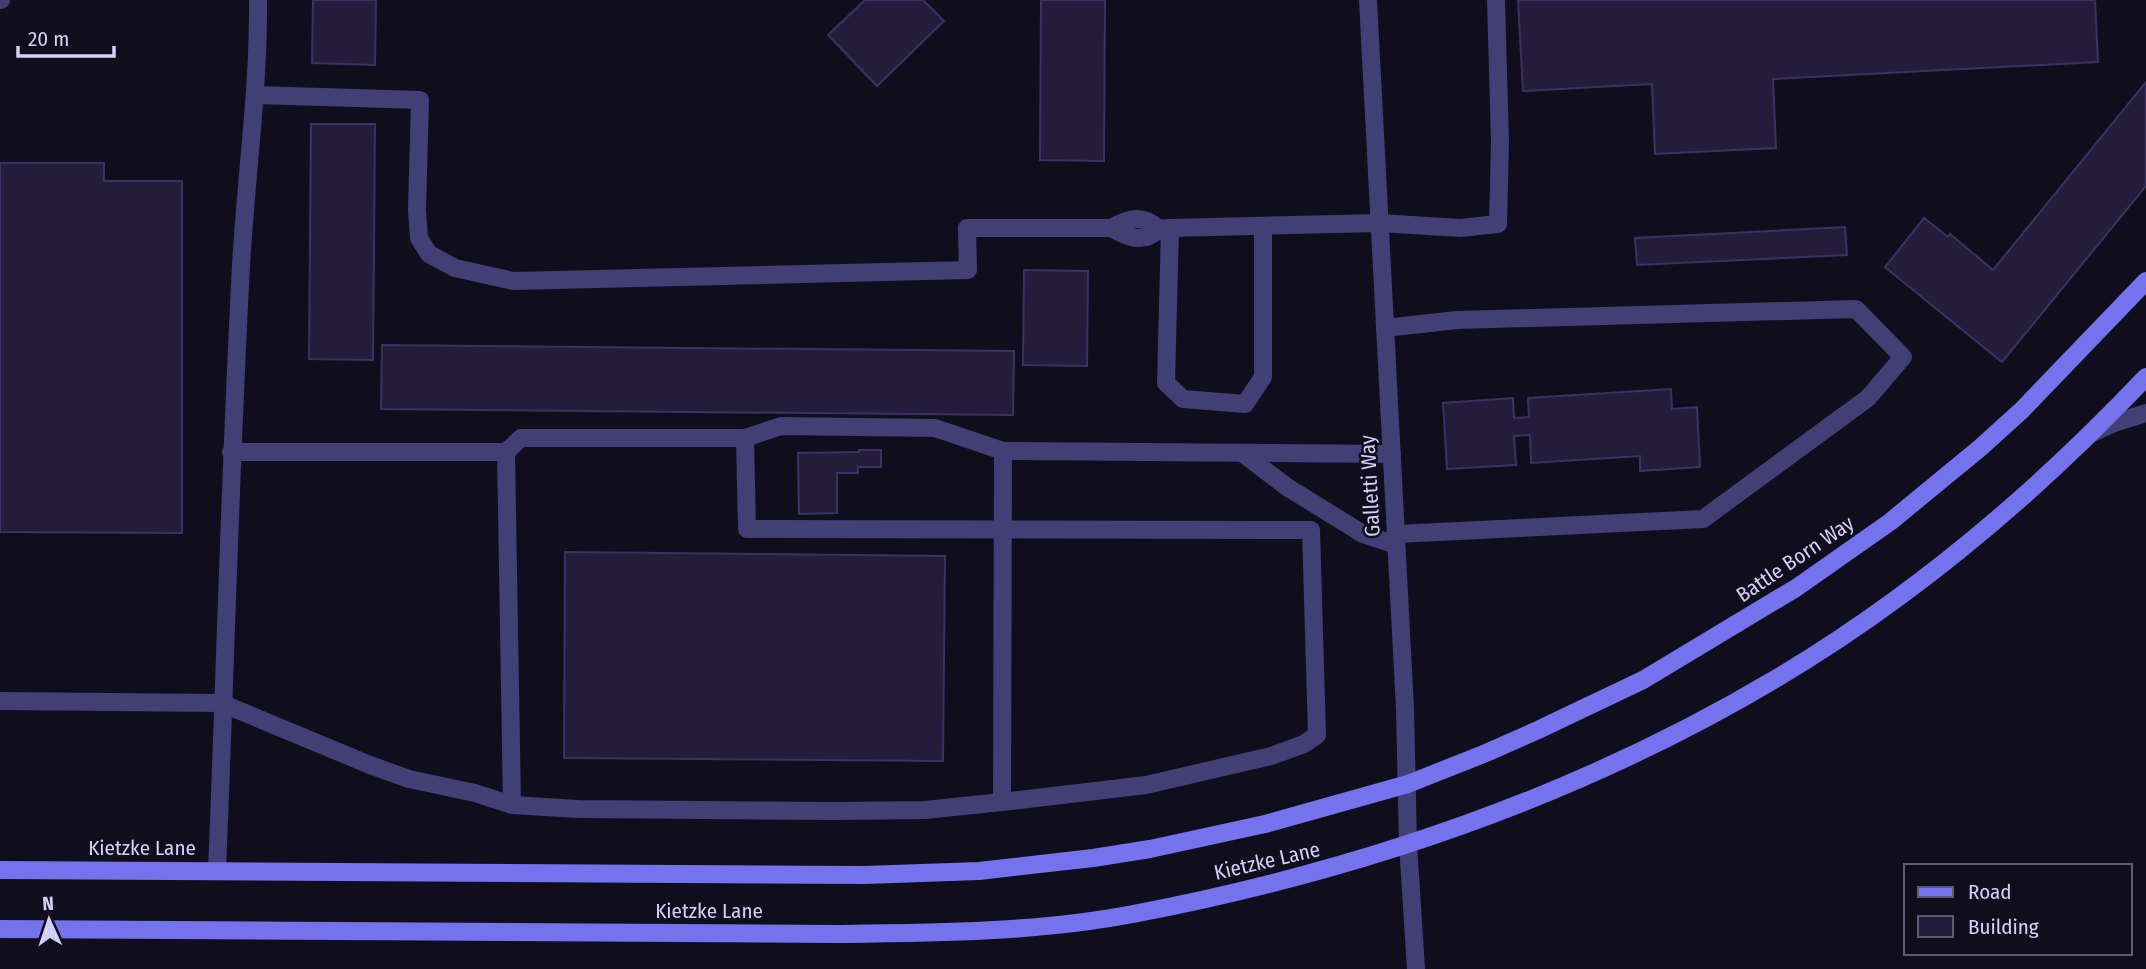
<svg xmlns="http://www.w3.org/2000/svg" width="2146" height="969" font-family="'Fira Sans Condensed',sans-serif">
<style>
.building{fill:#231c3b;stroke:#3b3164;stroke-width:2}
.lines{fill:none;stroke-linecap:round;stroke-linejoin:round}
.service{stroke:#413f76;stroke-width:18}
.tertiary{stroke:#413f76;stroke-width:18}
.secondary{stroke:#7572ed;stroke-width:18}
.labels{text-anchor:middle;stroke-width:5;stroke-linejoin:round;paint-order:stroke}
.street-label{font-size:21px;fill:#d4cff9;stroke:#100e1c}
</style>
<rect width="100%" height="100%" fill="#100e1c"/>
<g class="building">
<path d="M313 0H376L375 65 312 63Z"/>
<path d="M865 0H923L944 21 877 86 828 35Z"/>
<path d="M1041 0H1105L1104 161 1040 160Z"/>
<path d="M1518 0H2095L2098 62 1773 79 1776 148 1655 154 1652 84 1523 91Z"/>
<path d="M2146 82V186L2002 362 1885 267 1924 218 1948 237 1950 234 1993 270Z"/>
<path d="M311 124H375L373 360 309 359Z"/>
<path d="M0 163H104V181H182V533L0 532Z"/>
<path d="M1845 227 1847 255 1637 265 1635 238Z"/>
<path d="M1024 270 1088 271 1087 366 1023 365Z"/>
<path d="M382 345 1014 351 1013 415 381 409Z"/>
<path d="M1671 389 1672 409 1697 407 1700 467 1640 471V456L1531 463 1530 435 1514 436 1516 465 1447 469 1443 403 1513 398 1514 418 1529 417 1528 398Z"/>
<path d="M859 450H881V467H858V473H837V513L799 514 798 453 859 452Z"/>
<path d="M565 552 945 556 943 761 564 758Z"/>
</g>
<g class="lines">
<g class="service">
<path d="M0 0H1"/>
<path d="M256 95 420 100 417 210 419 238 429 254 455 268 513 281 968 270 967 228H1111"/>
<path d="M1158 228C1142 214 1129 218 1111 228 1122 234 1136 242 1149 236 1159 231 1157 228 1170 228L1379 223 1460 228 1498 224 1500 142 1496 0"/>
<path d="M1170 228 1166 383 1183 399 1245 404 1263 377V226"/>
<path d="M1385 328 1457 320 1856 309 1903 357 1868 398 1703 519 1396 534"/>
<path d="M2092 433 2114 423 2146 413"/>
<path d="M231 452H506L521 438H745L781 426 935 428 1003 451 1392 454"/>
<path d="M506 452 512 805"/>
<path d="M1245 455 1287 487 1363 534 1396 545"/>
<path d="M0 701 221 703 370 765 409 779 475 793 512 805 578 809 834 811 925 810 1002 802 1146 785 1271 756 1304 744 1317 735 1311 530 747 529 745 438"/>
<path d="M1002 802 1003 451"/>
<path d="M217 871C225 675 230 480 240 285 244 189 259 95 258 0"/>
</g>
<path class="tertiary" d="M1368 0 1405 709 1408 844 1416 969"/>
<g class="secondary">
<path d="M0 870 865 875 979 871 1093 858 1150 849 1265 824 1408 784 1486 753 1538 730 1643 680 1796 588 1890 522 1980 448 2022 410 2146 281"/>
<path d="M0 929 841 934C937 933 1039 932 1133 914 1359 871 1579 796 1777 678 1913 597 2037 492 2146 377"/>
</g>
</g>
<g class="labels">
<g class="street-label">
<text transform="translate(1370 486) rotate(-93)" y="7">Galletti Way</text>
<text transform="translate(1795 559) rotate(-34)" y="7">Battle Born Way</text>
<text x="142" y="855">Kietzke Lane</text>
<text transform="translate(1267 861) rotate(-13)" y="7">Kietzke Lane</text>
<text x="709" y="918">Kietzke Lane</text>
</g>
</g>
<rect x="1904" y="864" width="228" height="91" fill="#100e1c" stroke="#5e5b74" stroke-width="2"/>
<rect x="1918" y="887" width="35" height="10" fill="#7572ed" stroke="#5e5b74" stroke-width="2"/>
<text x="1968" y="899" font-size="21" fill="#d4cff9">Road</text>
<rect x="1918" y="916" width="35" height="21" fill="#231c3b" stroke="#5e5b74" stroke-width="2"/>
<text x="1968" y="934" font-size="21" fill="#d4cff9">Building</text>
<g transform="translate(49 920) rotate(357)" stroke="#100e1c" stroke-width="5" paint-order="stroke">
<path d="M0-5L12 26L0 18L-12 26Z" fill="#d4cff9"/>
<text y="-10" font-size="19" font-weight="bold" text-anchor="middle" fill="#d4cff9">N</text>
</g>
<path d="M18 46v10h96v-10" fill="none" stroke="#d4cff9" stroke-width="3.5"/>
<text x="28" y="46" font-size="21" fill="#d4cff9" stroke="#100e1c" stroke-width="5" paint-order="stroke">20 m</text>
</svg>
